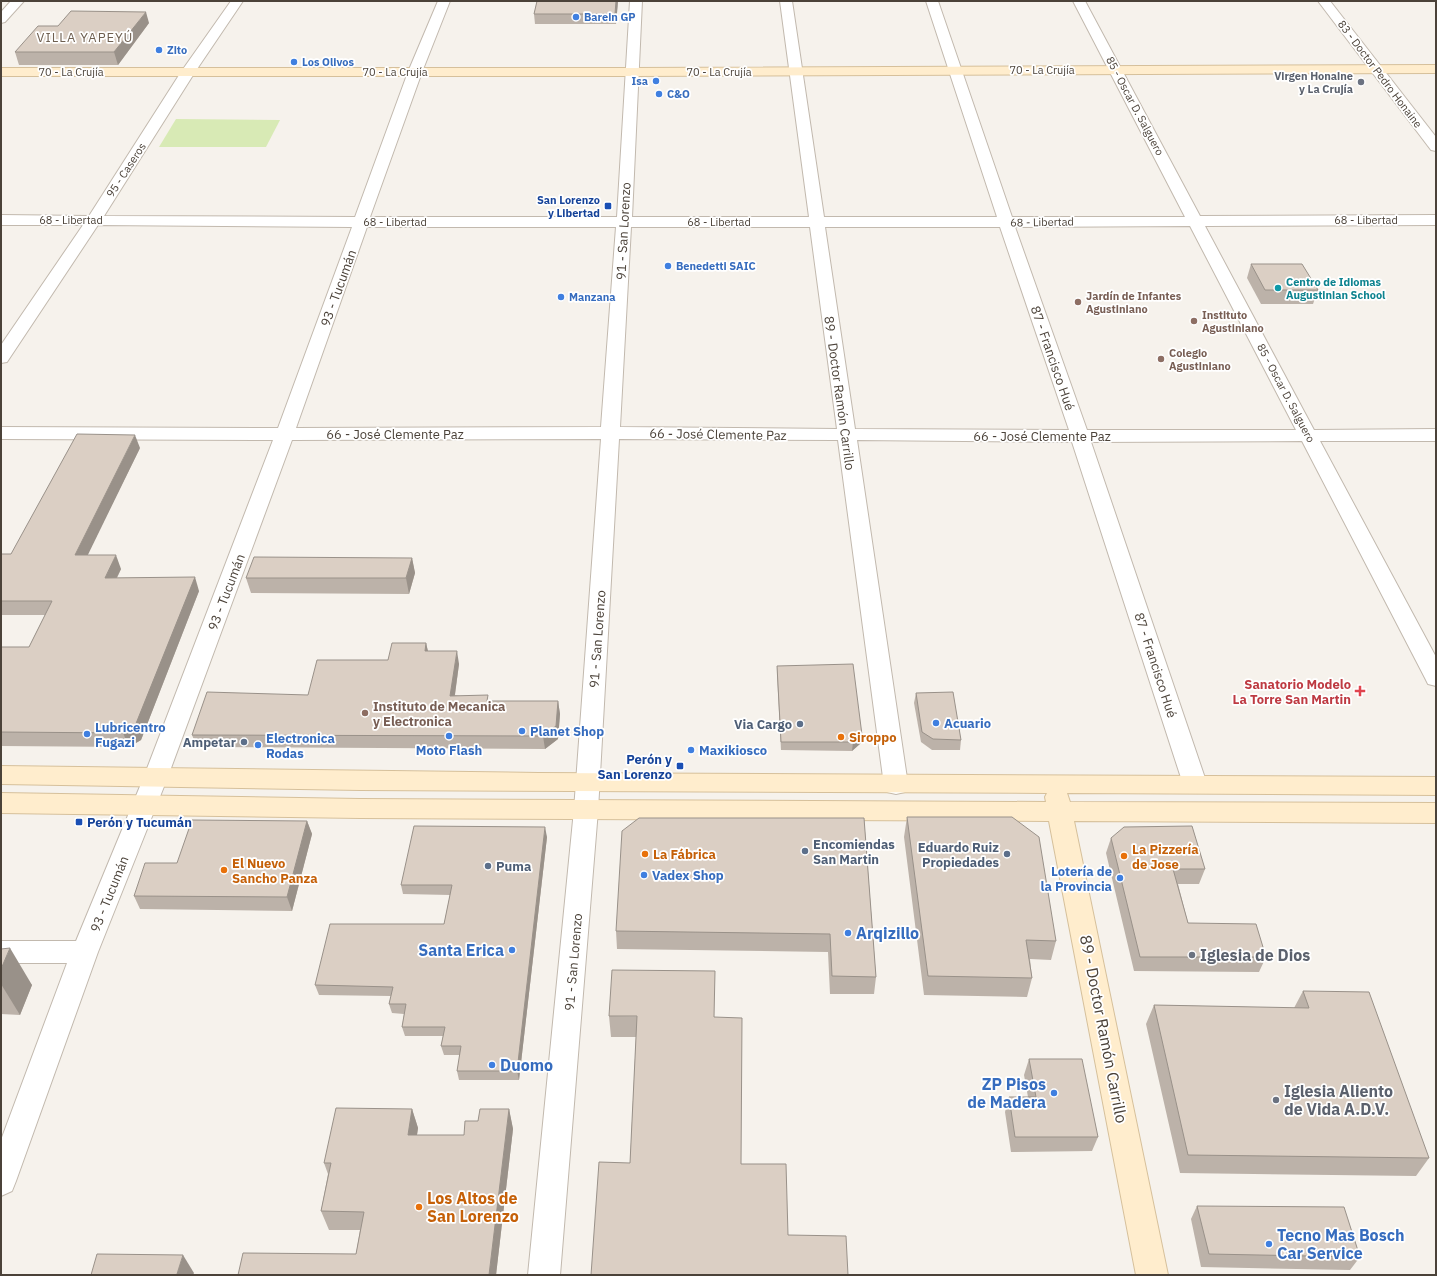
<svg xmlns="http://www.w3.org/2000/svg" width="1437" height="1276" font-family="'IBM Plex Sans',sans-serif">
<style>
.green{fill:#d8eab5}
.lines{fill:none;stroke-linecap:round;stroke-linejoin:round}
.street-casing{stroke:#c2b9ae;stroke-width:2}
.secondary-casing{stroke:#d6c09b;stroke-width:2}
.street{fill:#fff;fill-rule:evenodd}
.secondary{fill:#ffedcd;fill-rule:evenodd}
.wall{fill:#bcb2a9}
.shaded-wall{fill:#999189}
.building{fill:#dbcfc4;stroke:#999189}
.shop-dot{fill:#3f7fe0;stroke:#fff;stroke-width:1.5}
.worship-dot{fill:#6b7280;stroke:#fff;stroke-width:1.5}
.transit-dot{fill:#1a4fb4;stroke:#fff;stroke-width:1.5}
.culture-dot{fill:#0f9aa8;stroke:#fff;stroke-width:1.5}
.education-dot{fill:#8d6e63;stroke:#fff;stroke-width:1.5}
.health-dot{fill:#e0444e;stroke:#fff;stroke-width:1.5}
.service-dot{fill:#5c6f8a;stroke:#fff;stroke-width:1.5}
.food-dot{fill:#e8710a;stroke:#fff;stroke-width:1.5}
.labels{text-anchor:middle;stroke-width:3.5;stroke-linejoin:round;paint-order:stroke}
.far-shop-label{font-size:11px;font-weight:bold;fill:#366cbe;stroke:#fff;text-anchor:start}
.far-street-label{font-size:11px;fill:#4b4239;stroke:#fff}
.far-worship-label{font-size:11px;font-weight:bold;fill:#5b616d;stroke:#fff;text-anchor:end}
.far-transit-label{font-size:11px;font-weight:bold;fill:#164399;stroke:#fff;text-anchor:end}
.far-culture-label{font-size:11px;font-weight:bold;fill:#0d838f;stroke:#fff;text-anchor:start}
.far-education-label{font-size:11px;font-weight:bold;fill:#785e54;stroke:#fff;text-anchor:start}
.far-quarter-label{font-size:13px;letter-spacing:1px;fill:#6e5f50;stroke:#fff}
.street-label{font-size:13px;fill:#4b4239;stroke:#fff}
.health-label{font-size:13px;font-weight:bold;fill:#be3a42;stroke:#fff;text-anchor:end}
.education-label{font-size:13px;font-weight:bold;fill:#785e54;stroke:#fff;text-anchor:start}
.shop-label{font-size:13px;font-weight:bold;fill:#366cbe;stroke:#fff;text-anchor:start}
.service-label{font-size:13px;font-weight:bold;fill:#4e5e75;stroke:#fff;text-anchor:end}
.food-label{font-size:13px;font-weight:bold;fill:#c56008;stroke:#fff;text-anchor:start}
.transit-label{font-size:13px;font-weight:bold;fill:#164399;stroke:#fff;text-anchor:end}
.near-shop-label{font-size:16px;font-weight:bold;fill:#366cbe;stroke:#fff;text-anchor:start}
.near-worship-label{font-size:16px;font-weight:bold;fill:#5b616d;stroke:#fff;text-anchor:start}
.near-street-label{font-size:16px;fill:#4b4239;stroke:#fff}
.near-food-label{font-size:16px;font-weight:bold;fill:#c56008;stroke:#fff;text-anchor:start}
</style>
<rect width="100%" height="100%" fill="#f6f2ec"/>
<path class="green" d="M176 119 280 120 266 147H159Z"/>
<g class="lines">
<g class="street-casing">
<g id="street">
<path d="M11 1H24L5 22 1 23V12Z"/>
<path d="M231 1H243L195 72 104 216 355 217 408 72 438 1H450L422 72 370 217H617L630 1H642L632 217H809L780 1H792L824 217H997L926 1H938L1012 217H1185L1073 1H1085L1200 216 1436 215V225L1205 226 1314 430 1436 429V441H1320L1436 657V686L1428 684 1425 678 1302 441 1091 442 1207 784 1204 791 1195 793 1186 791 1183 784 1072 442 857 440 908 785 905 792 896 794 887 792 884 785 838 440 619 439 598 810 560 1275H528L574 810 601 439 292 440 167 779 98 952 16 1181 12 1191 1 1196V1140L67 963H1V941H76L143 779 273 440 1 439V427L278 428 352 227 98 225 7 362 1 363V345L83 225H1V215L89 216 181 72ZM1190 226 1296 430H1087L1015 227ZM367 227H616L601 427 296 428ZM631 227H810L837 429 620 427ZM825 227H1000L1069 430 855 429Z"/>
<path d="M1318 1H1330L1436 137V151L1431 150Z"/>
</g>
</g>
<g class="secondary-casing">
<g id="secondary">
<path d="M1436 65V73L633 76H1V68H633Z"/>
<path d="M1 766 539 773 1436 777V795L1067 793 1070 802 1436 803V823L1074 821 1168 1275H1136L1049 821 360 818 1 813V793L360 799 1046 802 1045 797 1047 793 360 790 1 784Z"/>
</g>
</g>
<use href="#street" class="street"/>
<use href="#secondary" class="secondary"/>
</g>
<g class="wall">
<path d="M537 1H618L616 24H535L534 14Z"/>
<path d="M149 23 118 65H19L15 52 58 26Z"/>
<path d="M1251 264 1318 290 1313 304H1261L1247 278Z"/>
<path d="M140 448 87 555 121 569 117 578 199 591 141 740 129 747 1 746V647H29L45 615H1V554H11Z"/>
<path d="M412 558 415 573 409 594 251 593 246 578Z"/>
<path d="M426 643 428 651 459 664 455 695 489 701H558L560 714 558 739 545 749 197 747 192 735 308 695Z"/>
<path d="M777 666 861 743 852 751 781 750 777 674Z"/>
<path d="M916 693 961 740 960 750H932L921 742 914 703Z"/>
<path d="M907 817 1056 941 1051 960 1030 959 1032 978 1027 997 924 995 904 837Z"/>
<path d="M864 818 876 977 874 994H830L828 952 617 949 616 931Z"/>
<path d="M307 821 312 834 292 911 140 909 134 896 177 863Z"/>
<path d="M547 837 519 1080H459L457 1071 460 1055H444L441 1046 443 1036H405L402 1027 404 1014 392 1013 389 1004 391 996 319 995 315 985 444 924 450 895 403 894 401 885Z"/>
<path d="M1111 838 1205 869 1199 884H1178L1188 923 1266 957 1259 972 1134 971 1106 853Z"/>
<path d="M1 949 32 985 20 1015 1 1014Z"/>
<path d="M1303 991 1429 1158 1416 1176 1180 1173 1146 1024 1154 1005 1294 1008Z"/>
<path d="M609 1016 714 1017 741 1164 788 1235 848 1275 630 1163 636 1037H611Z"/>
<path d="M1029 1059 1098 1137 1092 1151 1011 1152 1005 1112 1009 1097H1028L1024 1075Z"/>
<path d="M412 1109 418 1128 417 1135H464L478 1121 509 1109 513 1129 496 1275H238L356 1254 360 1230H329L321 1211 328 1174 324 1163Z"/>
<path d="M1197 1206 1360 1257 1350 1270 1201 1267 1191 1219Z"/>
</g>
<g class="shaded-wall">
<path d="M616 1H618L616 24 615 14Z"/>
<path d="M146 12 149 23 118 65 114 52Z"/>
<path d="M135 435 140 448 81 569 75 555Z"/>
<path d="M116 555 121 569 110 591 105 578Z"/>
<path d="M412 558 415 573 409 594 406 578Z"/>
<path d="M195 577 199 591 141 740 129 747 123 733Z"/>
<path d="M426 643 429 656 425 651Z"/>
<path d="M457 651 459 664 453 708 450 696Z"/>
<path d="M558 701 560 714 558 739 545 749 543 736Z"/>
<path d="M862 735 861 743 852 751 853 742Z"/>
<path d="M307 821 312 834 292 911 287 897Z"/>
<path d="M545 827 547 837 519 1080 517 1071Z"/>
<path d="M10 948 32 985 20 1015 1 984V969Z"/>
<path d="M412 1109 418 1128 414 1154 408 1135Z"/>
<path d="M509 1109 513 1129 496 1275H489Z"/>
<path d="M183 1255 194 1273 193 1275 177 1274Z"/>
</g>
<g class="building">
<path d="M537 1H616L615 14H534Z"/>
<path d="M71 11 146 12 114 52H15L38 26H58Z"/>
<path d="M1251 264H1302L1318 290H1265Z"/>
<path d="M77 434 135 435 75 555H116L105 578 195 577 135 726 123 733 1 732V647H29L52 601H1V554H11Z"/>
<path d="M254 557 412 558 406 578H246Z"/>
<path d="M392 643H426L425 651H457L450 696 488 695 487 701H558L556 726 543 736 192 735 207 692 308 695 317 660H388Z"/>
<path d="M853 664 862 735 853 742H781L777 666Z"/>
<path d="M953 692 961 740 933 739 922 732 916 693Z"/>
<path d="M907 817H1012L1039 837 1056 941 1026 940 1032 978 928 976Z"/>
<path d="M639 818H864L876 977 832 976 830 934 616 931 622 831Z"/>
<path d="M192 820 307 821 287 897 134 896 145 863H177Z"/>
<path d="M414 826 545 827 517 1071H457L461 1046H441L445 1027H402L406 1004H389L393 987 315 985 330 924H444L452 885H401Z"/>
<path d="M1192 826 1205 869H1173L1188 923 1256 924 1266 957H1140L1111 838 1124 827Z"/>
<path d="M10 948 1 969V949Z"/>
<path d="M612 970 715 971 714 1017 742 1018 741 1164H786L788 1235 846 1236 848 1275H591L599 1162 630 1163 637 1016H609Z"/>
<path d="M1303 991 1369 992 1429 1158 1188 1155 1154 1005 1309 1008Z"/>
<path d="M1029 1059H1082L1098 1137H1015L1009 1097H1036Z"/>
<path d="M336 1108 412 1109 408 1135H464L465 1121H478L480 1109H509L489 1275H238L243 1253 356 1254 364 1212 321 1211 331 1163H324Z"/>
<path d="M1197 1206 1344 1207 1360 1257 1209 1254Z"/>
<path d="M97 1254 183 1255 177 1274 211 1275H91Z"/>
</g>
<g class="shop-dot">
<circle cx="576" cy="17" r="4"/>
<circle cx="159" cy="50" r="4"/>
<circle cx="294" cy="62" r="4"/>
<circle cx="656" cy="81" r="4"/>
<circle cx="659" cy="94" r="4"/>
<circle cx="668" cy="266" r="4"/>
<circle cx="561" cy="297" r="4"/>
<circle cx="936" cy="723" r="4"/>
<circle cx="522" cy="731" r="4"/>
<circle cx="87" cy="734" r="4"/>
<circle cx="449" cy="736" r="4"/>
<circle cx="258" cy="745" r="4"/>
<circle cx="691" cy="750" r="4"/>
<circle cx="644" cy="875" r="4"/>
<circle cx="1120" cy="878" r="4"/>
<circle cx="848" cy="933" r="4"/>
<circle cx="512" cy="950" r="4"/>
<circle cx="492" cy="1065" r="4"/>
<circle cx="1054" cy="1093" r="4"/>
<circle cx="1269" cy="1244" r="4"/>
</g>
<g class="worship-dot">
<circle cx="1361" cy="82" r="4"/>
<circle cx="1192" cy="955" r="4"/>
<circle cx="1276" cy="1100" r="4"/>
</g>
<g class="transit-dot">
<rect x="604" y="202" width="8" height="8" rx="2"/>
<rect x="676" y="762" width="8" height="8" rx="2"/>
<rect x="75" y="818" width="8" height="8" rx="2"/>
</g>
<circle class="culture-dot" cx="1278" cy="288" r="4"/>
<g class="education-dot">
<circle cx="1078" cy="302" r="4"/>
<circle cx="1194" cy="321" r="4"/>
<circle cx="1161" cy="359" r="4"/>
<circle cx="365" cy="713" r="4"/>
</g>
<path class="health-dot" d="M1358 685h4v4h4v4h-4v4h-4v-4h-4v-4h4z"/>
<g class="service-dot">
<circle cx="800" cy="724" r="4"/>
<circle cx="244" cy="742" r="4"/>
<circle cx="805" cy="851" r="4"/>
<circle cx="1007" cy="854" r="4"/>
<circle cx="488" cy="866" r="4"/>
</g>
<g class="food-dot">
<circle cx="841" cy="737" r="4"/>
<circle cx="645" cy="854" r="4"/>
<circle cx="1124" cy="856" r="4"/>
<circle cx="224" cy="870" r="4"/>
<circle cx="419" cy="1207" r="4"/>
</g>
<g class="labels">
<g class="far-shop-label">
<text x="584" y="21">Barein GP</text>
<text x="167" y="54">Zito</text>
<text x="302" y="66">Los Olivos</text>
<text x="648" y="85" text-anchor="end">Isa</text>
<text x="667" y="98">C&amp;O</text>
<text x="676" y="270">Benedetti SAIC</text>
<text x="569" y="301">Manzana</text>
</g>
<g class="far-street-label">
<text x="1042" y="74">70 - La Crujía</text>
<text x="71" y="76">70 - La Crujía</text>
<text x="395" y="76">70 - La Crujía</text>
<text x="719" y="76">70 - La Crujía</text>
<text transform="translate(1380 74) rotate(53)" y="4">83 - Doctor Pedro Honaine</text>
<text transform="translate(1135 106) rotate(62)" y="4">85 - Oscar D. Salguero</text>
<text transform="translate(126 170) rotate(-57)" y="4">95 - Caseros</text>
<text x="71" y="224">68 - Libertad</text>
<text x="1366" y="224">68 - Libertad</text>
<text x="395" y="226">68 - Libertad</text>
<text x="719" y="226">68 - Libertad</text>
<text transform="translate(1042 222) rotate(-1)" y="4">68 - Libertad</text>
<text transform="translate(1286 393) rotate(62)" y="4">85 - Oscar D. Salguero</text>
</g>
<g class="far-worship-label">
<text x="1353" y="80">Virgen Honaine<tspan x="1353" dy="13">y La Crujía</tspan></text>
</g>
<g class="far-transit-label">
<text x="600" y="204">San Lorenzo<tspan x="600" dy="13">y Libertad</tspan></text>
</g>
<g class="far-culture-label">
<text x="1286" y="286">Centro de Idiomas<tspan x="1286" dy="13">Augustinian School</tspan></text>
</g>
<g class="far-education-label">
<text x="1086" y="300">Jardín de Infantes<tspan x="1086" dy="13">Agustiniano</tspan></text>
<text x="1202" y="319">Instituto<tspan x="1202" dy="13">Agustiniano</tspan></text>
<text x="1169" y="357">Colegio<tspan x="1169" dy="13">Agustiniano</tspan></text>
</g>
<g class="far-quarter-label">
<text x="85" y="42">VILLA YAPEYÚ</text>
</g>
<g class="street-label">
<text transform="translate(623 231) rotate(-87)" y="5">91 - San Lorenzo</text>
<text transform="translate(338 288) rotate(-70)" y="5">93 - Tucumán</text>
<text transform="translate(1053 358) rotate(71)" y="5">87 - Francisco Hué</text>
<text transform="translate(840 393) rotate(82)" y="5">89 - Doctor Ramón Carrillo</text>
<text x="395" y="439">66 - José Clemente Paz</text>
<text transform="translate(718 434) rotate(1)" y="5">66 - José Clemente Paz</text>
<text x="1042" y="441">66 - José Clemente Paz</text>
<text transform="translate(226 592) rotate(-69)" y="5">93 - Tucumán</text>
<text transform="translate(597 639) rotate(-86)" y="5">91 - San Lorenzo</text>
<text transform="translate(1156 665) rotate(72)" y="5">87 - Francisco Hué</text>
<text transform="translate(109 894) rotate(-68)" y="5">93 - Tucumán</text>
<text transform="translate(573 962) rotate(-85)" y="5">91 - San Lorenzo</text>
</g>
<g class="health-label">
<text x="1351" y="689">Sanatorio Modelo<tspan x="1351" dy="15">La Torre San Martin</tspan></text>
</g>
<g class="education-label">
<text x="373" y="711">Instituto de Mecanica<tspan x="373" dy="15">y Electronica</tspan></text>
</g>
<g class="shop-label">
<text x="944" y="728">Acuario</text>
<text x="95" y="732">Lubricentro<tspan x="95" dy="15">Fugazi</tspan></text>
<text x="530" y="736">Planet Shop</text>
<text x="266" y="743">Electronica<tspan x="266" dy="15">Rodas</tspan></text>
<text x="449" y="755" text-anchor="middle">Moto Flash</text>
<text x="699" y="755">Maxikiosco</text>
<text x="1112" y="876" text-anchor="end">Lotería de<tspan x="1112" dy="15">la Provincia</tspan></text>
<text x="652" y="880">Vadex Shop</text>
</g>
<g class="service-label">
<text x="792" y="729">Via Cargo</text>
<text x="236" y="747">Ampetar</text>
<text x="813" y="849" text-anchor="start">Encomiendas<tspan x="813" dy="15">San Martin</tspan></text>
<text x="999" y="852">Eduardo Ruiz<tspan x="999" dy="15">Propiedades</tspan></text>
<text x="496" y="871" text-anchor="start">Puma</text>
</g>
<g class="food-label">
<text x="849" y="742">Siroppo</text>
<text x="1132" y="854">La Pizzería<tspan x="1132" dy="15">de Jose</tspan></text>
<text x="653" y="859">La Fábrica</text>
<text x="232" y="868">El Nuevo<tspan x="232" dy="15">Sancho Panza</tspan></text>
</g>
<g class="transit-label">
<text x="672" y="764">Perón y<tspan x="672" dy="15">San Lorenzo</tspan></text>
<text x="87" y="827" text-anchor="start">Perón y Tucumán</text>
</g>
<g class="near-shop-label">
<text x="856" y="939">Arqizillo</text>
<text x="504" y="956" text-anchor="end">Santa Erica</text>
<text x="500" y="1071">Duomo</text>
<text x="1046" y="1090" text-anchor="end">ZP Pisos<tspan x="1046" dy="18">de Madera</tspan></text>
<text x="1277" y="1241">Tecno Mas Bosch<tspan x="1277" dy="18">Car Service</tspan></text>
</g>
<g class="near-worship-label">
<text x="1200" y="961">Iglesia de Dios</text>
<text x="1284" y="1097">Iglesia Aliento<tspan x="1284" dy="18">de Vida A.D.V.</tspan></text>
</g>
<g class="near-street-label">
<text transform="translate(1104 1029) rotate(79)" y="6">89 - Doctor Ramón Carrillo</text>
</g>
<g class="near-food-label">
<text x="427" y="1204">Los Altos de<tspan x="427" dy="18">San Lorenzo</tspan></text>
</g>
</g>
<rect width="1437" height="1276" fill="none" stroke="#4b4239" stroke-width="4"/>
</svg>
